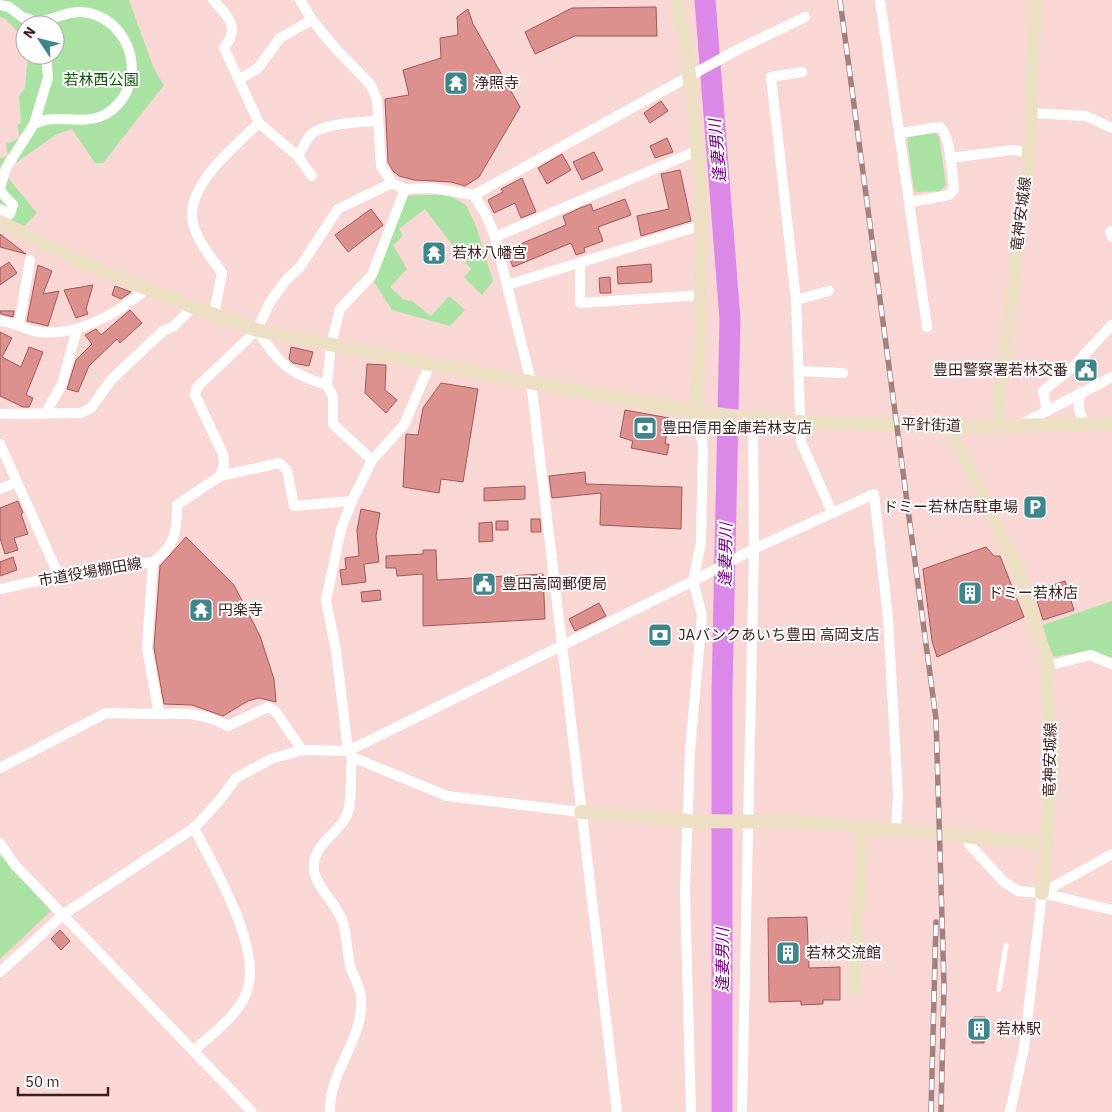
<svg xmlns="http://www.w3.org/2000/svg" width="1112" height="1112" font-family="'IBM Plex Sans','Noto Sans JP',sans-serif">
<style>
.green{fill:#aae2a4}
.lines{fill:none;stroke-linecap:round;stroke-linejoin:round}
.river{stroke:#db88e8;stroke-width:21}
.building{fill:#dd918e;stroke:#9f5957}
.lane{stroke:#fff;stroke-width:5}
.street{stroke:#fff;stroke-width:10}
.secondary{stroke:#ecdfc3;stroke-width:14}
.rail-casing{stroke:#a28281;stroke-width:5.5}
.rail{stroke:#fff;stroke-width:4;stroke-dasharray:11;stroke-linecap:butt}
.labels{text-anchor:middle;stroke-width:4;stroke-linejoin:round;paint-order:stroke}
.park-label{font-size:15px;fill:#155210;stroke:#fff}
.poi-label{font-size:15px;fill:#3c1f1e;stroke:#fff;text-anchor:start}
.street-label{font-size:15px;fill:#3c1f1e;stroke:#fff}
.water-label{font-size:16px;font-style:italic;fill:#730082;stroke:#fff}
</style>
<rect width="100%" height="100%" fill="#f8d7d5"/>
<g class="green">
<path d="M0 0H129L154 69 164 85 103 163H95L72 129 57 134 11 166 8 178 37 213 23 227 0 213V158L8 157 6 144 20 138 17 125 21 123 19 96 25 88 28 55H55V25H25V39L4 18 0 17Z"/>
<path d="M935 132 939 137 946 184 941 191 917 192 914 191 907 139 910 136Z"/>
<path d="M447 194 466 205 476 226 493 281 482 295 464 277 471 269 425 209 399 229 403 236 393 245 407 269 390 287 404 300 412 301 431 316 449 296 465 310 450 326 392 310 374 282 403 196Z"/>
<path d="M1112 601V658L1091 650 1054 657 1040 626Z"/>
<path d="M0 855 51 911 0 959Z"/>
</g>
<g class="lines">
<path class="river" d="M705 0 730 319 722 693V1112"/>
</g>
<g class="building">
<path d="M656 7 657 36H575L535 54 525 32 572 8Z"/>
<path d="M468 9 473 24 520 107 479 177 465 186 451 182 414 180 399 176 393 171 388 162 385 99 409 95 403 70 441 58 440 38 458 35 457 17Z"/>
<path d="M661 101 668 111 650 123 644 113Z"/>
<path d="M667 138 673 152 655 158 650 146Z"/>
<path d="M594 152 603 170 582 180 573 162Z"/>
<path d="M562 154 571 170 547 184 538 168Z"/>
<path d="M680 170 691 221 641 236 637 216 669 209 661 174Z"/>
<path d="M522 178 536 212 521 218 515 203 494 213 488 200 503 192 501 189Z"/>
<path d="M625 199 631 215 598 227 603 241 584 248 585 252 576 255 571 243 513 267 506 250 566 225 563 216 580 208 591 204 593 211Z"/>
<path d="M371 209 383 225 348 252 335 235Z"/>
<path d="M0 234 26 254 0 247Z"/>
<path d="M9 262 17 273 0 285V268Z"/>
<path d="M651 264 652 282 618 284 617 267Z"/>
<path d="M38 265 52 271 43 294 59 291 48 326 27 321Z"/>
<path d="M610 277 611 293H600L599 278Z"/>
<path d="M93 285 86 309 88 314 76 318 64 290Z"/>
<path d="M115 286 131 292 121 299 112 295Z"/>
<path d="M130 310 142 323 120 343 117 339 89 366 78 392 67 389 76 360 92 344 85 335 96 329 101 335Z"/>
<path d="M0 311H14L13 317 1 314Z"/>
<path d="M0 332 12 338 2 357 21 367 29 347 43 352 26 395 33 398 29 407H23L0 396Z"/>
<path d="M291 347 313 352 309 366 293 363 289 359Z"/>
<path d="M367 364 386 365 385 390 397 400 386 413 365 393Z"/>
<path d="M441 383 478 389 463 482 441 479 439 493 403 487 406 434 418 435 423 408Z"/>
<path d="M625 410 669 418 665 444H669L667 455 631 448 633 441 620 437Z"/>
<path d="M585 472 586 484 682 487 681 529 600 525 601 493 552 498 549 476Z"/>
<path d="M525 486V499L484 501V488Z"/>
<path d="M18 501 23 513 21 514 28 534 14 538 18 550 5 554 0 538V508Z"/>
<path d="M361 509 380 513 376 536 379 562 364 564 366 582 342 585 340 570 346 569 345 558 359 556 357 530Z"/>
<path d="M531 519H540L541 532H531Z"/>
<rect x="496" y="521" width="12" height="9"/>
<path d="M492 522 493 541 479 542V523Z"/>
<path d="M186 537 234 585 260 636 274 679 276 702 259 698 248 701 223 716 192 705 164 704 154 648 160 566Z"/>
<path d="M986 547 994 556H1000L1024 617 937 657 932 641 923 569Z"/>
<path d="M423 550H436L437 580 543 574 545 619 423 626V574L397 576 396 568H386V556L423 554Z"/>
<path d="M13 557 17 570 0 576V562Z"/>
<path d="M1065 581 1074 610 1043 620 1034 591Z"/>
<path d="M380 590 381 600 362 602 361 592Z"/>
<path d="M599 603 606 616 575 631 569 619Z"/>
<path d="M807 917 809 968 840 967V1000H823V1004L801 1005V1001L769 1002 768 918Z"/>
<path d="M60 930 70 941 61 950 51 939Z"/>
<path d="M974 1017H985L984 1043H972Z"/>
</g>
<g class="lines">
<path class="lane" d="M999 989 1006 945"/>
<g class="street">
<path d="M213 0C228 17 241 26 224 48L259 123 294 153 297 155C305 149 305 138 313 133 327 123 361 122 378 121"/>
<path d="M300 0 312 20 336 49 371 85 377 100 381 166 392 183 405 189 431 188 474 195 737 50 805 17"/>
<path d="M880 0 927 327"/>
<path d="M0 5 9 7 29 22"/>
<path d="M26 18 36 22C57 20 73 6 96 15 137 31 146 90 106 114 83 127 56 112 34 124"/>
<path d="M802 72 771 77 796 300 801 442 832 512"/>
<path d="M240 79 258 68 280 38 312 20"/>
<path d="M1030 113 1086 116 1112 128"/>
<path d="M900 133 940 127C951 136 952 174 954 189L949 195 911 202"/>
<path d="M297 155 312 176"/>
<path d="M950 158 1013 150 1029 153"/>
<path d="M0 188 6 168 34 124 48 78 46 55"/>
<path d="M0 191 13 205 10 214 0 209"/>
<path d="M474 195 486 215 495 237 531 382 617 1112"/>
<path d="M1112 231 1110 232 1112 237"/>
<path d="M495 237 699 150"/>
<path d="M580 263V303L703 295"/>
<path d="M507 285 702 225"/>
<path d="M796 300 829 291"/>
<path d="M214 314 222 273C212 258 197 241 193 223 184 187 236 145 259 123"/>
<path d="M0 321C13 322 22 328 34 331 74 339 118 314 147 288"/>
<path d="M19 325 30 260"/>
<path d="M257 330C279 363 287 373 327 385"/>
<path d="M798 371 843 373"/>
<path d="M1081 392C1077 407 1078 413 1087 425"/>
<path d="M1047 411 1043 391 1073 367 1112 325"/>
<path d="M0 414 81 413 91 408 111 380 163 331 174 326 193 307"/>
<path d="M45 414 62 384 77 329"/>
<path d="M1022 424 1112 377"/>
<path d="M0 444 59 576"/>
<path d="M372 460 333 424V397L327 385 331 344 340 309 372 275 405 189"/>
<path d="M220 476 279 463 287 470 294 506 352 501"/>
<path d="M0 489 17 482"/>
<path d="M0 589 59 576 153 562C175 546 177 532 177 505L220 476 224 465 223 454 195 395 197 387 257 330 270 302 286 280 300 267 338 209 392 183"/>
<path d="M1048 666 1090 655 1112 664"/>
<path d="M159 714C187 713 203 713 228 726L268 707 276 712 302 750"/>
<path d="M352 757 447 796 581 812"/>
<path d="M0 768 106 713 159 714 147 648 153 562"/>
<path d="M0 843 14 864 252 1112"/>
<path d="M969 844 1003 881 1018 891 1042 893 1112 910"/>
<path d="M1042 893 1112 854"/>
<path d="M0 972 64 914 194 828 219 801 236 778 271 759 302 750 348 751 693 581 754 549 874 494 888 618 898 796 896 828"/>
<path d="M194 1051C212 1033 241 1014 248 988 260 944 214 867 194 828"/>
<path d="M330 1112C329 1072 359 1045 361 1008 362 987 357 986 351 968 346 953 348 935 342 920 336 903 317 888 314 871 311 845 336 836 346 817 353 804 350 773 352 757L348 751 336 650 326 601 341 529 352 501 372 460 404 425 430 364"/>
<path d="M691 1112 685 890 690 751 702 615 693 581 701 543 703 446 696 412"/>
<path d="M742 1112 754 549 753 417"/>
<path d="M1010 1112 1024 1048 1042 893"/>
</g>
<g class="secondary">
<path d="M676 0C685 28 687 61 691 90 706 199 702 303 696 412"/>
<path d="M0 222 88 265 193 307 257 330 430 364 696 412 749 418 801 422 949 427 1112 424"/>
<path d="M996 426 1029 153 1035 0"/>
<path d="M949 427 1019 572 1048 666 1047 686 1053 763 1042 893"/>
<path d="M581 812 688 821 802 822 1045 843"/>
<path d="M854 990 862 827"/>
</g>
<g class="rail-casing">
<g id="rail">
<path d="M840 0 936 719 944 985 941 1112"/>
<path d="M931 1112 936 922"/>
</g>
</g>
<use href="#rail" class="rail"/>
</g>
<defs>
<g id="temple-square" transform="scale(1.25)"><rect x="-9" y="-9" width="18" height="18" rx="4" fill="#3e868c" stroke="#fff"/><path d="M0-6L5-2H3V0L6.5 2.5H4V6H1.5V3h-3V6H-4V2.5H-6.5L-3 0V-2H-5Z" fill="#fff"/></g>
<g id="civic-square" transform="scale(1.25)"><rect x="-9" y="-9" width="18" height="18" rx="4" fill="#3e868c" stroke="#fff"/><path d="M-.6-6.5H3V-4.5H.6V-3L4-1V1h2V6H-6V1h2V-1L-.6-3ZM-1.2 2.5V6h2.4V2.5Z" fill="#fff"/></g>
<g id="bank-square" transform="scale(1.25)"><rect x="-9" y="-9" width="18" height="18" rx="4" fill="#3e868c" stroke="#fff"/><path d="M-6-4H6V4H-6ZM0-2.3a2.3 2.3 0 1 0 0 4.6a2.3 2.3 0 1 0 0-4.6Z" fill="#fff"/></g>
<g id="parking-square" transform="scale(1.25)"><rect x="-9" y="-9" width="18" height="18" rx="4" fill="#3e868c" stroke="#fff"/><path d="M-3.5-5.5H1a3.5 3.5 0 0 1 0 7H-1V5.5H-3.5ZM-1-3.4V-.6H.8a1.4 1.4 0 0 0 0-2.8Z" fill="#fff"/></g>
<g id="building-square" transform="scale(1.25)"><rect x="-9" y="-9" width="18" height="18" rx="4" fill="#3e868c" stroke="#fff"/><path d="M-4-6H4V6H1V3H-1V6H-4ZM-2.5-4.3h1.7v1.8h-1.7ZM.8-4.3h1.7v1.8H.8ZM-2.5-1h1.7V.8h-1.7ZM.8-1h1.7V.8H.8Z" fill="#fff"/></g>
</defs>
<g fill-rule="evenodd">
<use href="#temple-square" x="456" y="83"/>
<use href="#temple-square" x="434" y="253"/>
<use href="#civic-square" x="1086" y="370"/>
<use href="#bank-square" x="645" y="428"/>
<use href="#parking-square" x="1035" y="507"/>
<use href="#civic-square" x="484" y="584"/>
<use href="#building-square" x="970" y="593"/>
<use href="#temple-square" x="201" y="610"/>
<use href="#bank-square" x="660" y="635"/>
<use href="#building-square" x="788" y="953"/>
<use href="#building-square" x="979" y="1029"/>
</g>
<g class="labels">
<g class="park-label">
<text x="101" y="85">若林西公園</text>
</g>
<g class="poi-label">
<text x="474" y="88">浄照寺</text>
<text x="452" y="258">若林八幡宮</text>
<text x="1068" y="375" text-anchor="end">豊田警察署若林交番</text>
<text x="662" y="433">豊田信用金庫若林支店</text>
<text x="1018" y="512" text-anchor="end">ドミー若林店駐車場</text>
<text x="502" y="589">豊田高岡郵便局</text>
<text x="988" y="598">ドミー若林店</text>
<text x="218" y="615">円楽寺</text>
<text x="678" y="640">JAバンクあいち豊田 高岡支店</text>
<text x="806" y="958">若林交流館</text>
<text x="996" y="1034">若林駅</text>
</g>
<g class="street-label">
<text transform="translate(1021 214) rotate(-83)" y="5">竜神安城線</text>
<text transform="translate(931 425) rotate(2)" y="5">平針街道</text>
<text transform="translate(90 572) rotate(-10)" y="5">市道役場棚田線</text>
<text transform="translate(1050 760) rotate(-89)" y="5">竜神安城線</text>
</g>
<g class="water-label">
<text transform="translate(717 151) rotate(-95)" y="6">逢妻男川</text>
<text transform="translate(725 555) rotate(-89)" y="6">逢妻男川</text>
<text transform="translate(722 960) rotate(-90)" y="6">逢妻男川</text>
</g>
</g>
<g transform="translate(40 40) rotate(305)"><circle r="24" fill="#ffffff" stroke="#b1a5a5"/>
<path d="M0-4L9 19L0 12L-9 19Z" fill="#3e868c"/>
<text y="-8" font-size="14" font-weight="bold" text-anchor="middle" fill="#3c1f1e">N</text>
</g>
<path d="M18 1087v8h90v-8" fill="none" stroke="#3c1f1e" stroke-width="2.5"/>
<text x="25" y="1087" font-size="15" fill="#3c1f1e" stroke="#ffffff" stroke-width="4" paint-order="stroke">50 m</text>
</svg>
